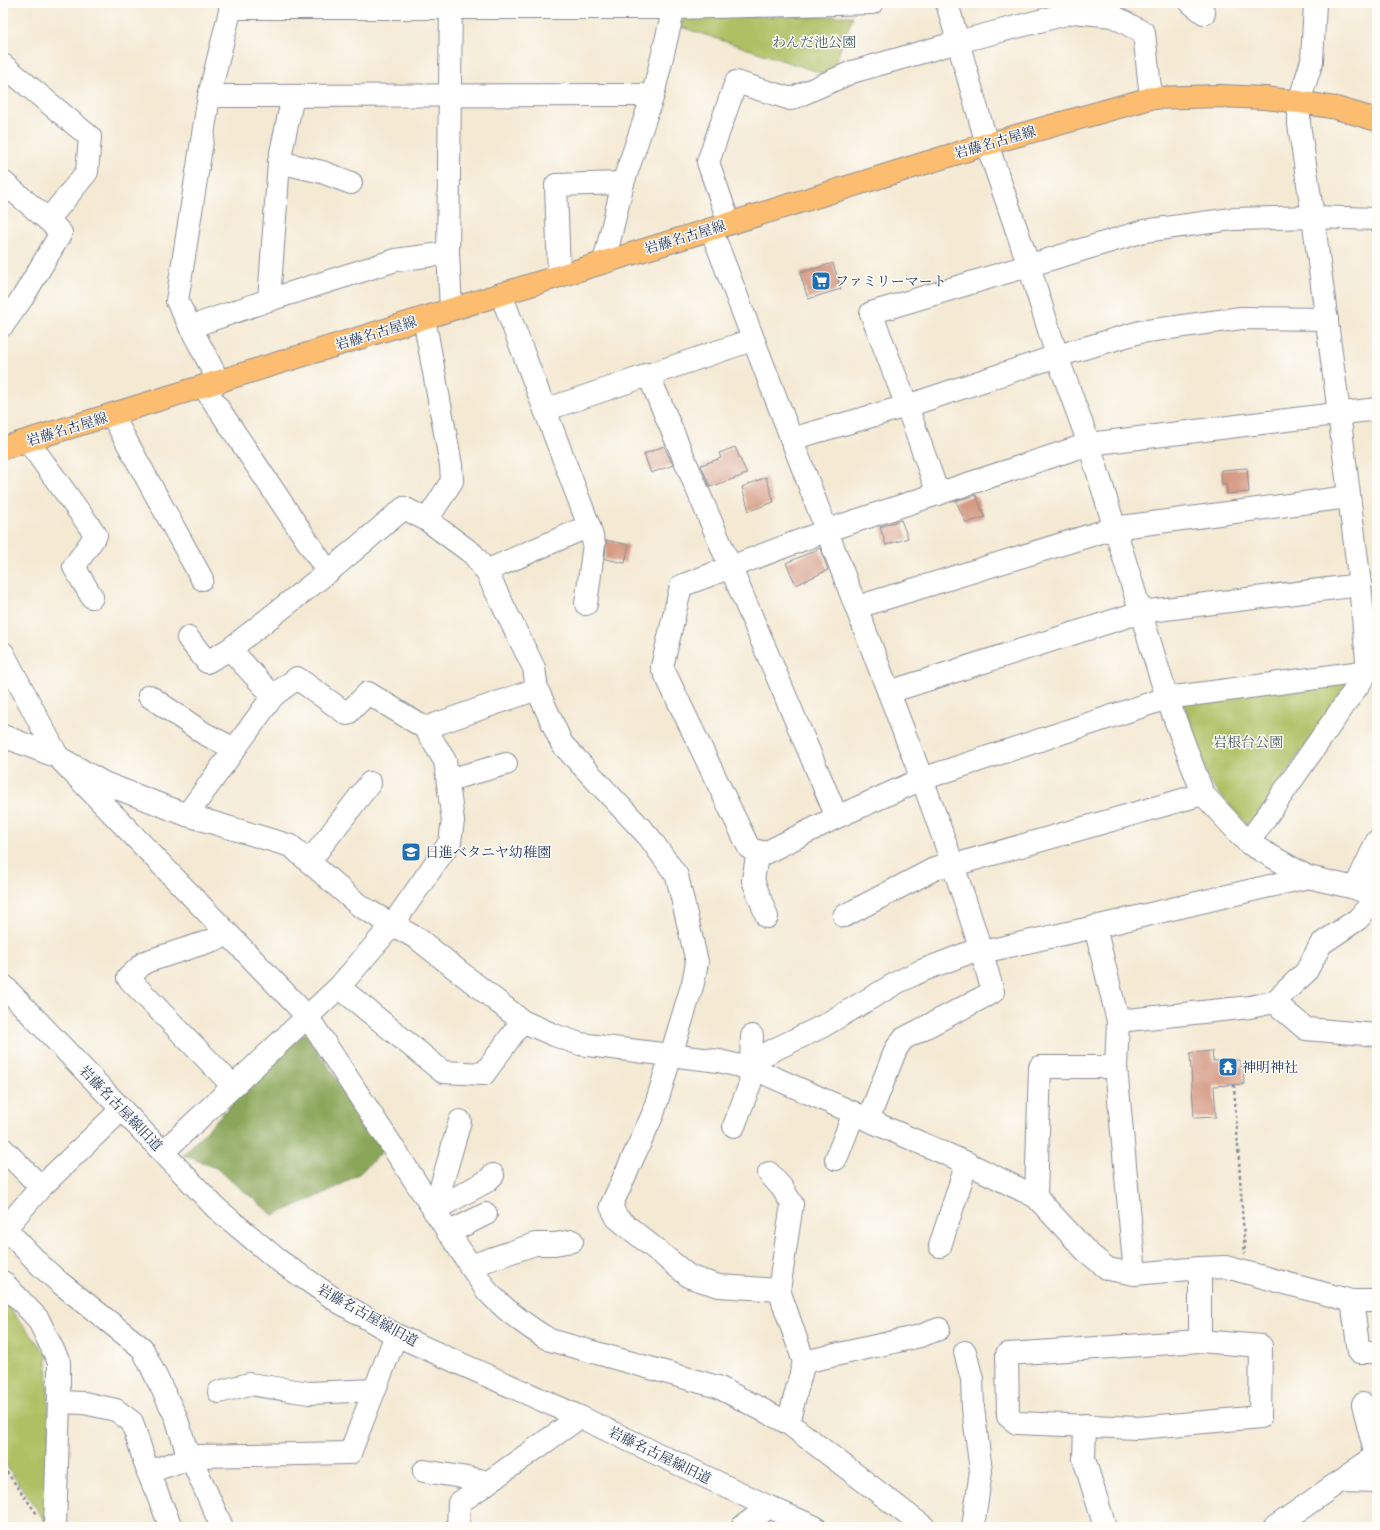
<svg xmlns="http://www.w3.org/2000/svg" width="1380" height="1530" font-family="'IM FELL Great Primer','Noto Serif JP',serif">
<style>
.green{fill:#aec063;stroke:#647860}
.forest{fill:#8aa659;stroke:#526a5c}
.building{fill:#d59b85}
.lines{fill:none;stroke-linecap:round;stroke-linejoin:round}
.minor-casing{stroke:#888c98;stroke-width:24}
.major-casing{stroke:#888c98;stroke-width:24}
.path{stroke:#888c98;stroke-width:2.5;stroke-dasharray:3 3;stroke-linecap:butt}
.minor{stroke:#fff;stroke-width:22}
.major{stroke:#fcbd6f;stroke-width:22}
.labels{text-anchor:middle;stroke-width:3;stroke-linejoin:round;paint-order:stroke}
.park-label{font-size:14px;fill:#475a60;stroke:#fdfcf7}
.street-label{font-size:14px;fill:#1b2f5e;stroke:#fdfcf7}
.poi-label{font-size:14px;fill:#1b2f5e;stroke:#fdfcf7;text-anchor:start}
</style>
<rect width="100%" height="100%" fill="#fdfcf7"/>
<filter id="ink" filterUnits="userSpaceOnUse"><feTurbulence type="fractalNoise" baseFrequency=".025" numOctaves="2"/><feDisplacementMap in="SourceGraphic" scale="8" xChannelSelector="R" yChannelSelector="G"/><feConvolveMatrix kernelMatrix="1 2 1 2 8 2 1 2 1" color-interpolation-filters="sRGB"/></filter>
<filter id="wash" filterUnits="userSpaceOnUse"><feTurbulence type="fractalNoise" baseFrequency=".012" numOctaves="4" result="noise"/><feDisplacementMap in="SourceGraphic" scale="16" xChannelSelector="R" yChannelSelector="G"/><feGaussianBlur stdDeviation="0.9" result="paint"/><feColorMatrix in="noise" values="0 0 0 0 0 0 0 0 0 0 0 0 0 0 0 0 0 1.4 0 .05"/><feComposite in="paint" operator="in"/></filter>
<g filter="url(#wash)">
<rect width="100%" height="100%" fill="#f4e9d3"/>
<g class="green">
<path d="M853 16 830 76 681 27 684 17Z"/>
<path d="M1353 676 1249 827 1210 783 1183 701Z"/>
<path d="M3 1300 47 1355 52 1527H49L3 1461Z"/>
</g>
<path class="forest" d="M305 1033 385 1149 360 1173 329 1192 273 1215 216 1168 183 1155 278 1056Z"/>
<g id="blocks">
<g class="building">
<path d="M833 263 841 289 808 299 800 273Z"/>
<path d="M664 446 673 465 651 473 644 454Z"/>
<path d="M735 447 747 474 710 487 701 465 721 458 719 453Z"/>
<path d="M1247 468 1249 492 1227 494 1226 484 1222 485 1221 470Z"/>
<path d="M766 477 774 502 749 511 742 487Z"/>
<path d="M976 495 985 517 966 523 956 501Z"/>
<path d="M901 520 908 538 886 545 880 527Z"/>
<path d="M606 540 629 545 625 563 605 559Z"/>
<path d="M820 548 828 570 796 585 786 563Z"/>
<path d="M1212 1051 1213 1061 1240 1060V1067H1243L1244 1084 1214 1086 1216 1117 1194 1118 1190 1053Z"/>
</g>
</g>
</g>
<g filter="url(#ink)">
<use href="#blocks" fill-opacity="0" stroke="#888c98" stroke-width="1"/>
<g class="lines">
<g class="minor-casing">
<g id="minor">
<path d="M451 3 448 253 451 309"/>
<path d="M947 3 987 144 1029 266 1057 356 1089 444 1167 698 1203 794 1248 843 1308 877 1355 888 1377 897"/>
<path d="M1191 3 1204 13"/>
<path d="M230 8H675L872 3"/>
<path d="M3 65 90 137 87 172 48 220"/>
<path d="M209 96 653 95"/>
<path d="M279 162 322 172 351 183"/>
<path d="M3 182 48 220 61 233 23 297 3 325"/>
<path d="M729 223 708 162 736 82 791 99 852 72 958 42 1074 12 1113 16 1144 33 1151 98"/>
<path d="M711 229 922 779C948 849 973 919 993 992L903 1039 896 1049 868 1120"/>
<path d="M604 262 623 183 653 95 675 3"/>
<path d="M559 276 556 185 623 183"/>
<path d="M501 294 589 526 594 544 586 604"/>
<path d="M269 300 279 162 293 96"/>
<path d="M424 318 451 465 452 481 427 520"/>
<path d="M190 327 269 300 396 260 448 253"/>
<path d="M648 374 837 817"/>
<path d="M219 382 177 301 209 96 232 3"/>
<path d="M204 387 328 572"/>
<path d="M1377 409 1089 444 828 530 681 586 662 667 749 848 763 854 837 817 922 779 1167 698 1377 670"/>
<path d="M545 410 752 340"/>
<path d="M112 415 202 579"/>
<path d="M791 439 907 406 1057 356 1140 332 1241 318 1327 319"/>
<path d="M28 441 96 535 74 567 92 597"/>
<path d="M938 494 907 406 871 313 1144 231 1232 219 1313 217 1377 219"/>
<path d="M486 571 589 526"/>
<path d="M857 607 1114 528 1348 497"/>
<path d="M188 638 207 662 230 649"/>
<path d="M3 653 58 757 307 1016 487 1291C506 1311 526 1326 550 1340L718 1387 788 1423 924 1527"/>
<path d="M889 692 1141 612 1360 585"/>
<path d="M149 696 205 734 235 749"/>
<path d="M273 696 297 678 347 714 368 693 425 728"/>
<path d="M3 736 58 757 104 783 187 815 291 846 360 906 418 939 522 1021 554 1035 580 1044 719 1061 752 1069 761 1072 854 1113 868 1120 967 1163 1036 1197 1087 1252 1108 1269 1135 1274 1200 1268 1226 1267 1352 1301H1377"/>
<path d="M448 780 506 764"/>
<path d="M187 815 273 696 230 649 328 572 404 508 427 520 473 554 486 571 534 668 537 689 562 744 649 837 677 876 697 962 693 983 653 1114 611 1206 617 1218 690 1277 719 1286 779 1290 804 1362 788 1423"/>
<path d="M1248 843 1368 671 1360 585 1339 413 1313 217 1299 124V102L1312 61 1315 3"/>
<path d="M758 851 753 880 767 917"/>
<path d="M309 862 370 783"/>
<path d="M1355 888 1377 841"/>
<path d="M844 916 938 867 954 865 1203 794"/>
<path d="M1095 927 1118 1021 1116 1067 1135 1274"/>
<path d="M229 935 145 962 128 978 233 1086"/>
<path d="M982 952 1095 927 1308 877"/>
<path d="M3 985 216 1208 278 1260 339 1302 396 1335 580 1417 769 1507 815 1527"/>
<path d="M339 987 443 1072 484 1074 522 1021"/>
<path d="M1274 1002 1306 1029 1377 1035"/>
<path d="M1118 1021 1250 1007 1274 1002 1306 972 1321 944 1358 919 1377 897"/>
<path d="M752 1058 759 1057 823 1026 898 982 921 971 981 948"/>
<path d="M734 1126 750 1084 752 1036"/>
<path d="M3 1149 41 1187"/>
<path d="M163 1152 339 987 393 924 450 842 453 821 445 761 425 728 537 689"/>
<path d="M836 1159 854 1113"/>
<path d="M769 1173 782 1188 792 1204 779 1290"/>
<path d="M1036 1197 1040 1067H1116"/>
<path d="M436 1206 443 1205 487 1181 493 1175"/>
<path d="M434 1211 460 1121"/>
<path d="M5 1228 42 1267 59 1282 142 1348 176 1417 189 1458 195 1467 222 1527"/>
<path d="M3 1231 41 1187 122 1109"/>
<path d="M448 1233 486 1214"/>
<path d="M940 1246 967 1163"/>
<path d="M470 1266 535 1244H555L572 1241"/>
<path d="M1200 1268V1341"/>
<path d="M3 1282 38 1319 59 1362V1402L55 1527"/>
<path d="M1352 1301 1359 1352H1377"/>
<path d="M1200 1341 1261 1346 1260 1417 1138 1428 1017 1423 1008 1416 1007 1354Z"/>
<path d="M965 1352 972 1379 973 1408 981 1471 973 1527"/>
<path d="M804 1362 920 1336 939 1329"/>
<path d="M219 1392 249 1384 309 1393 375 1390"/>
<path d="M59 1402 84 1403 116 1410 132 1422 148 1472 171 1527"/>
<path d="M1363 1404 1376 1456"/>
<path d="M1085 1425 1084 1459 1105 1527"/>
<path d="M424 1471 480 1480 486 1484"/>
<path d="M148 1472 196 1456 350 1453 396 1335"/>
<path d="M1340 1481 1377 1482"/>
<path d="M458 1527 459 1503 580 1417"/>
<path d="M742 1527 769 1507"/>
<path d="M1275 1527 1377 1455"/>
</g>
</g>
<g class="major-casing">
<path id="major" d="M3 448 987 144 1151 98 1220 96 1265 98 1299 102 1336 108 1377 120"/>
</g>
<g class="path">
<path d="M1234 1085 1245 1254"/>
<path d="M3 1467 37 1514"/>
</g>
<use href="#minor" class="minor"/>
<use href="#major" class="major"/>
</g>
</g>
<defs>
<g id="supermarket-square" transform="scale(1)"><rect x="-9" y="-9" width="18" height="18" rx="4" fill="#1f6fb2" stroke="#fdfcf7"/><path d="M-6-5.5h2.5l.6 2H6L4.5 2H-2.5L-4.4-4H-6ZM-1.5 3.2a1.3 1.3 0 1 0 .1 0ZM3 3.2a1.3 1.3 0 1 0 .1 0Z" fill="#fff"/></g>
<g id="school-square" transform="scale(1)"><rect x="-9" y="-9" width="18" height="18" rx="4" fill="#1f6fb2" stroke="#fdfcf7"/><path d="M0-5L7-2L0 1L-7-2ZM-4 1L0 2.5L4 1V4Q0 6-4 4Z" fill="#fff"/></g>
<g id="temple-square" transform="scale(1)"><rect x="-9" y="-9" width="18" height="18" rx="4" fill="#1f6fb2" stroke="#fdfcf7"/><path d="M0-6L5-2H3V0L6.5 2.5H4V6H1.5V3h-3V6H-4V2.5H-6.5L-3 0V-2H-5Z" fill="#fff"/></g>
</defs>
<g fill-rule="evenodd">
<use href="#supermarket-square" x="821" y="281"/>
<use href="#school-square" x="411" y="852"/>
<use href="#temple-square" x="1228" y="1067"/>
</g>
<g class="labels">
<g class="park-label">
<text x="814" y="47">わんだ池公園</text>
<text x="1248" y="747">岩根台公園</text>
</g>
<g class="street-label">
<text transform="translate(995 142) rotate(-16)" y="5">岩藤名古屋線</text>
<text transform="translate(685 237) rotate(-17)" y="5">岩藤名古屋線</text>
<text transform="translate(376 333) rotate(-17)" y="5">岩藤名古屋線</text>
<text transform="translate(67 429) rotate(-17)" y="5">岩藤名古屋線</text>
<text transform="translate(121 1108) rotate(46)" y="5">岩藤名古屋線旧道</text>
<text transform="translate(368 1315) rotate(29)" y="5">岩藤名古屋線旧道</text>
<text transform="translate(660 1455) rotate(26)" y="5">岩藤名古屋線旧道</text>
</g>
<g class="poi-label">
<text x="835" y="286">ファミリーマート</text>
<text x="425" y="857">日進ベタニヤ幼稚園</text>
<text x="1242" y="1072">神明神社</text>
</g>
</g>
<rect width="1380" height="1530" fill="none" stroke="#fdfcf7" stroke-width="16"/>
</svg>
